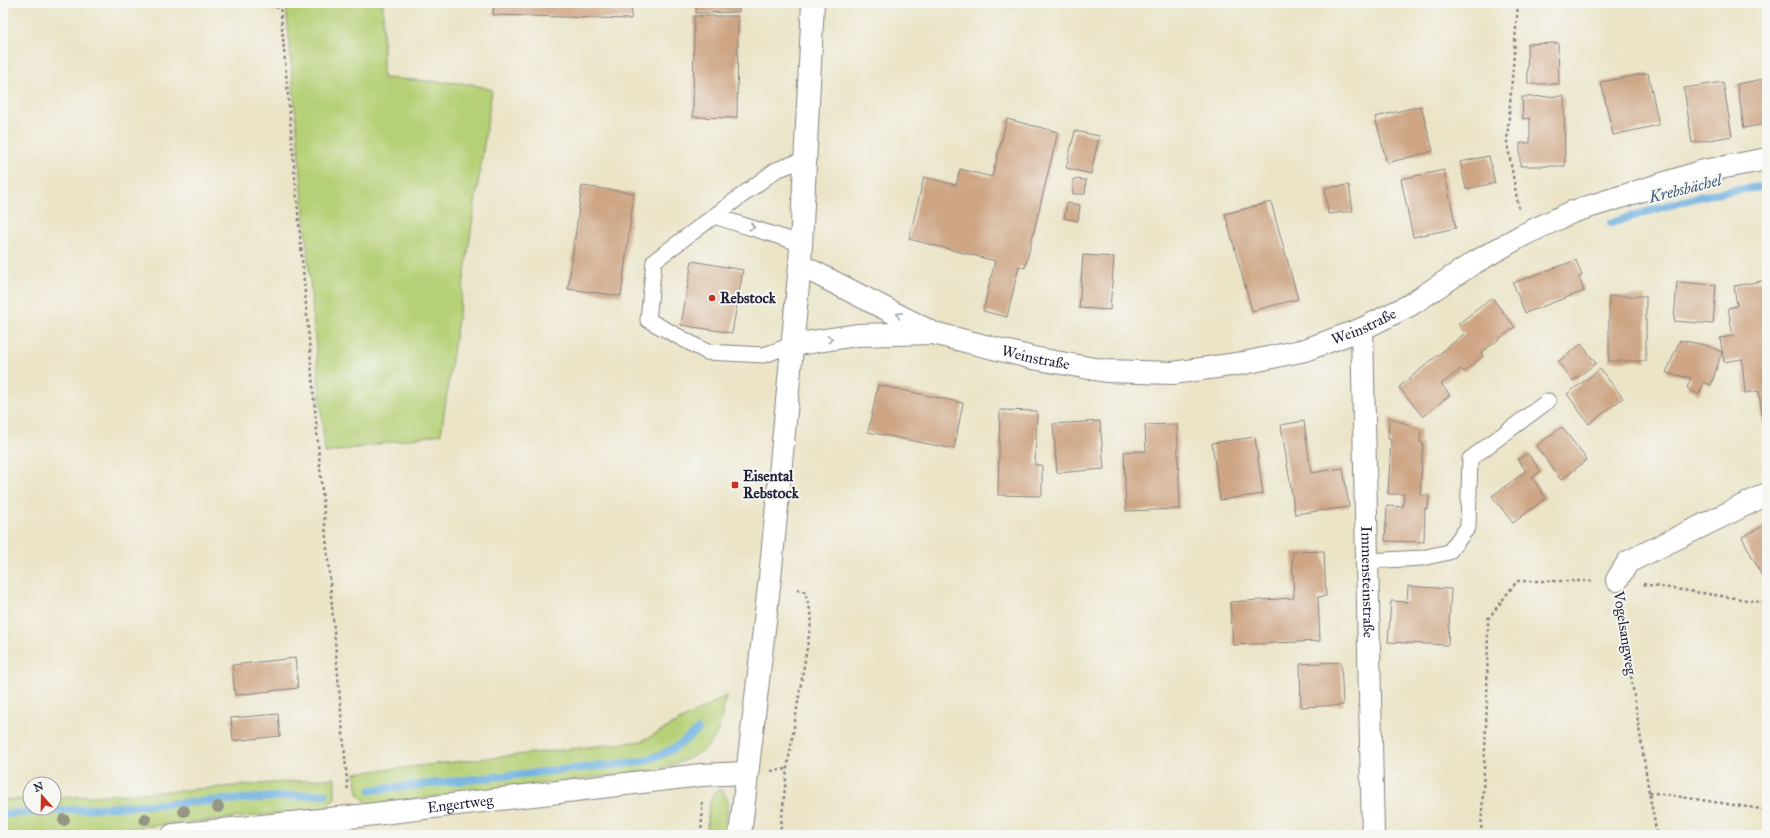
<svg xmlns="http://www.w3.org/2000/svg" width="1770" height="838" font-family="'IM FELL Great Primer',serif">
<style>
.green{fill:#b5d076;stroke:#6c7958}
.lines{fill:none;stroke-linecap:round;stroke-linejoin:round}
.stream{stroke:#6aafe0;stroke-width:8}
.building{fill:#cea685}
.lane-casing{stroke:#868381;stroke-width:17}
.street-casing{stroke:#868381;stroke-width:24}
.secondary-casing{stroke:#868381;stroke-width:24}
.path{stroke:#868381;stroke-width:2.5;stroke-dasharray:3 3;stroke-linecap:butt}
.lane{stroke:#fff;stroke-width:15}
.street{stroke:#fff;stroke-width:22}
.secondary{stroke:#fff;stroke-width:22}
.tree{fill:#959684}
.oneway{stroke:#9c9ca7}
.poi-dot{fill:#c8321e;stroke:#f6f6f2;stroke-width:1.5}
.labels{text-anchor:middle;stroke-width:4;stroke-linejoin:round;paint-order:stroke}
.poi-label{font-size:15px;font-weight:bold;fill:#22223b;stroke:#f6f6f2;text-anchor:start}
.street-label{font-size:15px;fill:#22223b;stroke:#f6f6f2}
.water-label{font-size:16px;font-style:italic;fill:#3f5a7d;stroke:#f6f6f2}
</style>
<rect width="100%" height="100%" fill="#f6f6f2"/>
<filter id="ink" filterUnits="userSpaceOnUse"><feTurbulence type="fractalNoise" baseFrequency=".025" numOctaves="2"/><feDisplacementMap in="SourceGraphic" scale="8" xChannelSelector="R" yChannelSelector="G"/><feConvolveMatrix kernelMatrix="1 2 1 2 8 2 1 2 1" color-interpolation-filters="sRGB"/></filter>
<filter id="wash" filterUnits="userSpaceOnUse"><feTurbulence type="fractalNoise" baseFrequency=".012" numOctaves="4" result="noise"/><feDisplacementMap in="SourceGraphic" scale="16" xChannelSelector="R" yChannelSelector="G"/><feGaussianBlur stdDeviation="0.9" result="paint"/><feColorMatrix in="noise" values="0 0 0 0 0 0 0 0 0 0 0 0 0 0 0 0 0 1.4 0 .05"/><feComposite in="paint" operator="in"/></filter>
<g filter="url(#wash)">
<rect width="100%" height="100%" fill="#ebe4c7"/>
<g class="green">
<path d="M286 3H383V78L472 84 492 90 441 434 325 453Z"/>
<path d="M726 696C723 708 722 722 717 733 706 756 680 762 657 770L375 804C355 800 358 790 355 773L642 741Z"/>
<path d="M335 778V798L324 809 60 835H3V800L30 799V808H54V798L172 791Z"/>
<path d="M718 790 723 791 728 800 724 835H706C708 823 707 795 718 790Z"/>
</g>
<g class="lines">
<g class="stream">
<path d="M1611 223C1662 207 1714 189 1767 187"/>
<path d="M371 790 638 762C666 755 676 749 698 730"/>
<path d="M3 814 325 794"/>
</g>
</g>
<g id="blocks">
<g class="building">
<path d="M494 3H632L631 19 493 15Z"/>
<path d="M696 3H739V12L696 13Z"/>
<path d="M694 16H738L737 118 693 117Z"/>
<path d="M1558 43 1559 84H1528L1527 44Z"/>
<path d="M1648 73 1659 125 1613 135 1601 82Z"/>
<path d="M1764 79 1767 98V124L1744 128 1737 84Z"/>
<path d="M1723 82 1732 136 1692 143 1684 88Z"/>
<path d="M1564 96 1565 166H1520V143H1530V118L1523 119 1522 97Z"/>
<path d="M1421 106 1433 151 1387 163 1375 117Z"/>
<path d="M1007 119 1058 132 1025 268 1019 266 1007 317 983 311 995 261 909 239 924 177 956 185 960 169 992 177Z"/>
<path d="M1075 131 1099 136 1091 174 1066 168Z"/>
<path d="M1489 156 1495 183 1466 189 1460 162Z"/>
<path d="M1444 170 1456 228 1413 237 1401 179Z"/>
<path d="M1073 179 1086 180 1085 194H1073Z"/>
<path d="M1349 185 1353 211 1328 214 1325 188Z"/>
<path d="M582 186 634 193 621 296 568 289Z"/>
<path d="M1271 202 1298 299 1252 311 1225 214Z"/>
<path d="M1067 203 1080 205 1078 221 1064 218Z"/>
<path d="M1083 255 1114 257 1110 310 1079 308Z"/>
<path d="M1576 260 1582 276 1579 277 1584 291 1525 313 1513 283Z"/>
<path d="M692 261 743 270 732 333 681 325Z"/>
<path d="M1767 280V423L1763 424 1759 391 1745 393 1742 359 1724 362 1720 338 1733 336 1728 308 1737 306 1734 286Z"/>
<path d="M1677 282 1716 285 1713 324 1674 321Z"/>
<rect x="1609" y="296" width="37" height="65"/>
<path d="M1492 298 1515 327 1481 353 1483 356 1464 372 1461 369 1441 384 1450 395 1423 417 1399 387 1465 333 1458 324Z"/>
<path d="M1680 340 1705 345 1722 352 1711 385 1704 382 1699 394 1687 388 1691 378 1666 373Z"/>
<path d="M1581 344 1596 363 1573 381 1558 362Z"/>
<path d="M1600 369 1623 398 1589 424 1567 394Z"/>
<path d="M878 385 963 403 954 449 868 432Z"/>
<path d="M1000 410 1037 411 1035 465H1042V496L998 495Z"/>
<path d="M1389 417 1421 430 1420 443H1423L1420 495H1429L1428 508H1425L1424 542 1385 541 1387 506 1403 507 1404 494H1388L1391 440 1388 439Z"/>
<path d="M1100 421 1104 469 1057 473 1053 424Z"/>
<path d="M1304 421 1311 473 1343 468 1349 507 1295 514 1281 425Z"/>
<path d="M1177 424 1180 509 1126 511 1124 452 1146 451 1145 425Z"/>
<path d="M1562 427 1587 460 1561 480 1536 446Z"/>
<path d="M1255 437 1263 494 1220 500 1212 443Z"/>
<path d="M1527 453 1541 471 1532 478 1546 498 1513 523 1492 496 1526 471 1518 460Z"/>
<path d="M1767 524V576L1763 578 1742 537Z"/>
<path d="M1324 551 1326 596 1318 597 1320 641 1233 645 1230 602 1294 598 1292 552Z"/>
<path d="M1408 586 1451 589 1448 645 1388 642 1391 601 1407 602Z"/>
<path d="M295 658 298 688 235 695 232 665Z"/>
<path d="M1341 662 1343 705 1301 707 1300 664Z"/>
<path d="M278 714 280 736 233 741 231 718Z"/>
</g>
</g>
</g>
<g filter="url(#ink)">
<use href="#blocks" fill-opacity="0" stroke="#868381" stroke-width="1"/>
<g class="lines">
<g class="lane-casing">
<g id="lane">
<path d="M714 216 800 243"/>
<path d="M792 345 764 355 707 352 648 320 654 261 776 170 806 159"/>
<path d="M1367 561 1422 558 1449 552 1468 527 1470 459 1548 401"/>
</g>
</g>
<g class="street-casing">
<g id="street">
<path id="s1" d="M1362 329 1373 835"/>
<path d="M1617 580 1628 562 1767 494"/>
<path id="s2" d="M173 835 358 816 701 775 747 773"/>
</g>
</g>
<g class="secondary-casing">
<g id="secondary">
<path id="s3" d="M800 265 933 333 1033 358 1106 371 1173 373 1244 363 1305 350 1362 329 1410 305 1472 264 1523 235 1572 212 1704 171 1767 159"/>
<path d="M792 345 857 335 932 333"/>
<path d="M740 835 770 578 800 265 813 3"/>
</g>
</g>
<g class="path">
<path d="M246 3 281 8"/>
<path d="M280 3 348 792"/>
<path d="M1518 3 1507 142 1519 210"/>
<path d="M1643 584 1767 603"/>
<path d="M1620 605 1649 792 1657 835"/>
<path d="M771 771 787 769"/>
<path d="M1649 792 1767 810"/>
<path d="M701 835 702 819V800"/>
<path d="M780 835 787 769 812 617 805 592 795 588"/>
<path d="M1481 835 1487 703 1488 619 1517 581H1592"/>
</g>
<use href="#lane" class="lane"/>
<use href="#street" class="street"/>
<use href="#secondary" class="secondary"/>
</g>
<g class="tree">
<circle cx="218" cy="807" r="6"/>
<circle cx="184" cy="811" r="6"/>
<circle cx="145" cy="819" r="6"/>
<circle cx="64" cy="820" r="6"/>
</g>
<defs><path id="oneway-chevron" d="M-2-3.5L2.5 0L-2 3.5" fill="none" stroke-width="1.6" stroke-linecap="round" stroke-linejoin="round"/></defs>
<g class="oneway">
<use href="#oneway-chevron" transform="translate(752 227) rotate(17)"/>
<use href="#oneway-chevron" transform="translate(899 315) rotate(-153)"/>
<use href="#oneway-chevron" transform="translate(830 339) rotate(-9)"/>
</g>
</g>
<g class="poi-dot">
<circle cx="712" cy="298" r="4"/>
<rect x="731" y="481" width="8" height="8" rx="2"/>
</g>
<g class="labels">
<g class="poi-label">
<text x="720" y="303">Rebstock</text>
<text x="743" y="481">Eisental<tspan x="743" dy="17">Rebstock</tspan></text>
</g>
<g class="street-label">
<text dy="5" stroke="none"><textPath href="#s3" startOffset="591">Weinstraße</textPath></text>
<text dy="5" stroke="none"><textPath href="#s3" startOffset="255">Weinstraße</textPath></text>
<text dy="5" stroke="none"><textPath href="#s1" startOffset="253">Immensteinstraße</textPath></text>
<text transform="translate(1625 633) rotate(81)" y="5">Vogelsangweg</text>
<text dy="5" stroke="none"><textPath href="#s2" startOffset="289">Engertweg</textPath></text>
</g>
<g class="water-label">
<text transform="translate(1685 188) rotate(-14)" y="6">Krebsbächel</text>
</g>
</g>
<rect width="1770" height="838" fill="none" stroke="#f6f6f2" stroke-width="16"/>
<g transform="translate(42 796) rotate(340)"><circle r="19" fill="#f6f6f2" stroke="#a1a1a9"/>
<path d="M0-3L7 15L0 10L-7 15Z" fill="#c8321e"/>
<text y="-6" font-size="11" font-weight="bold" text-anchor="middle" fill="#22223b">N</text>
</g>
</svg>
